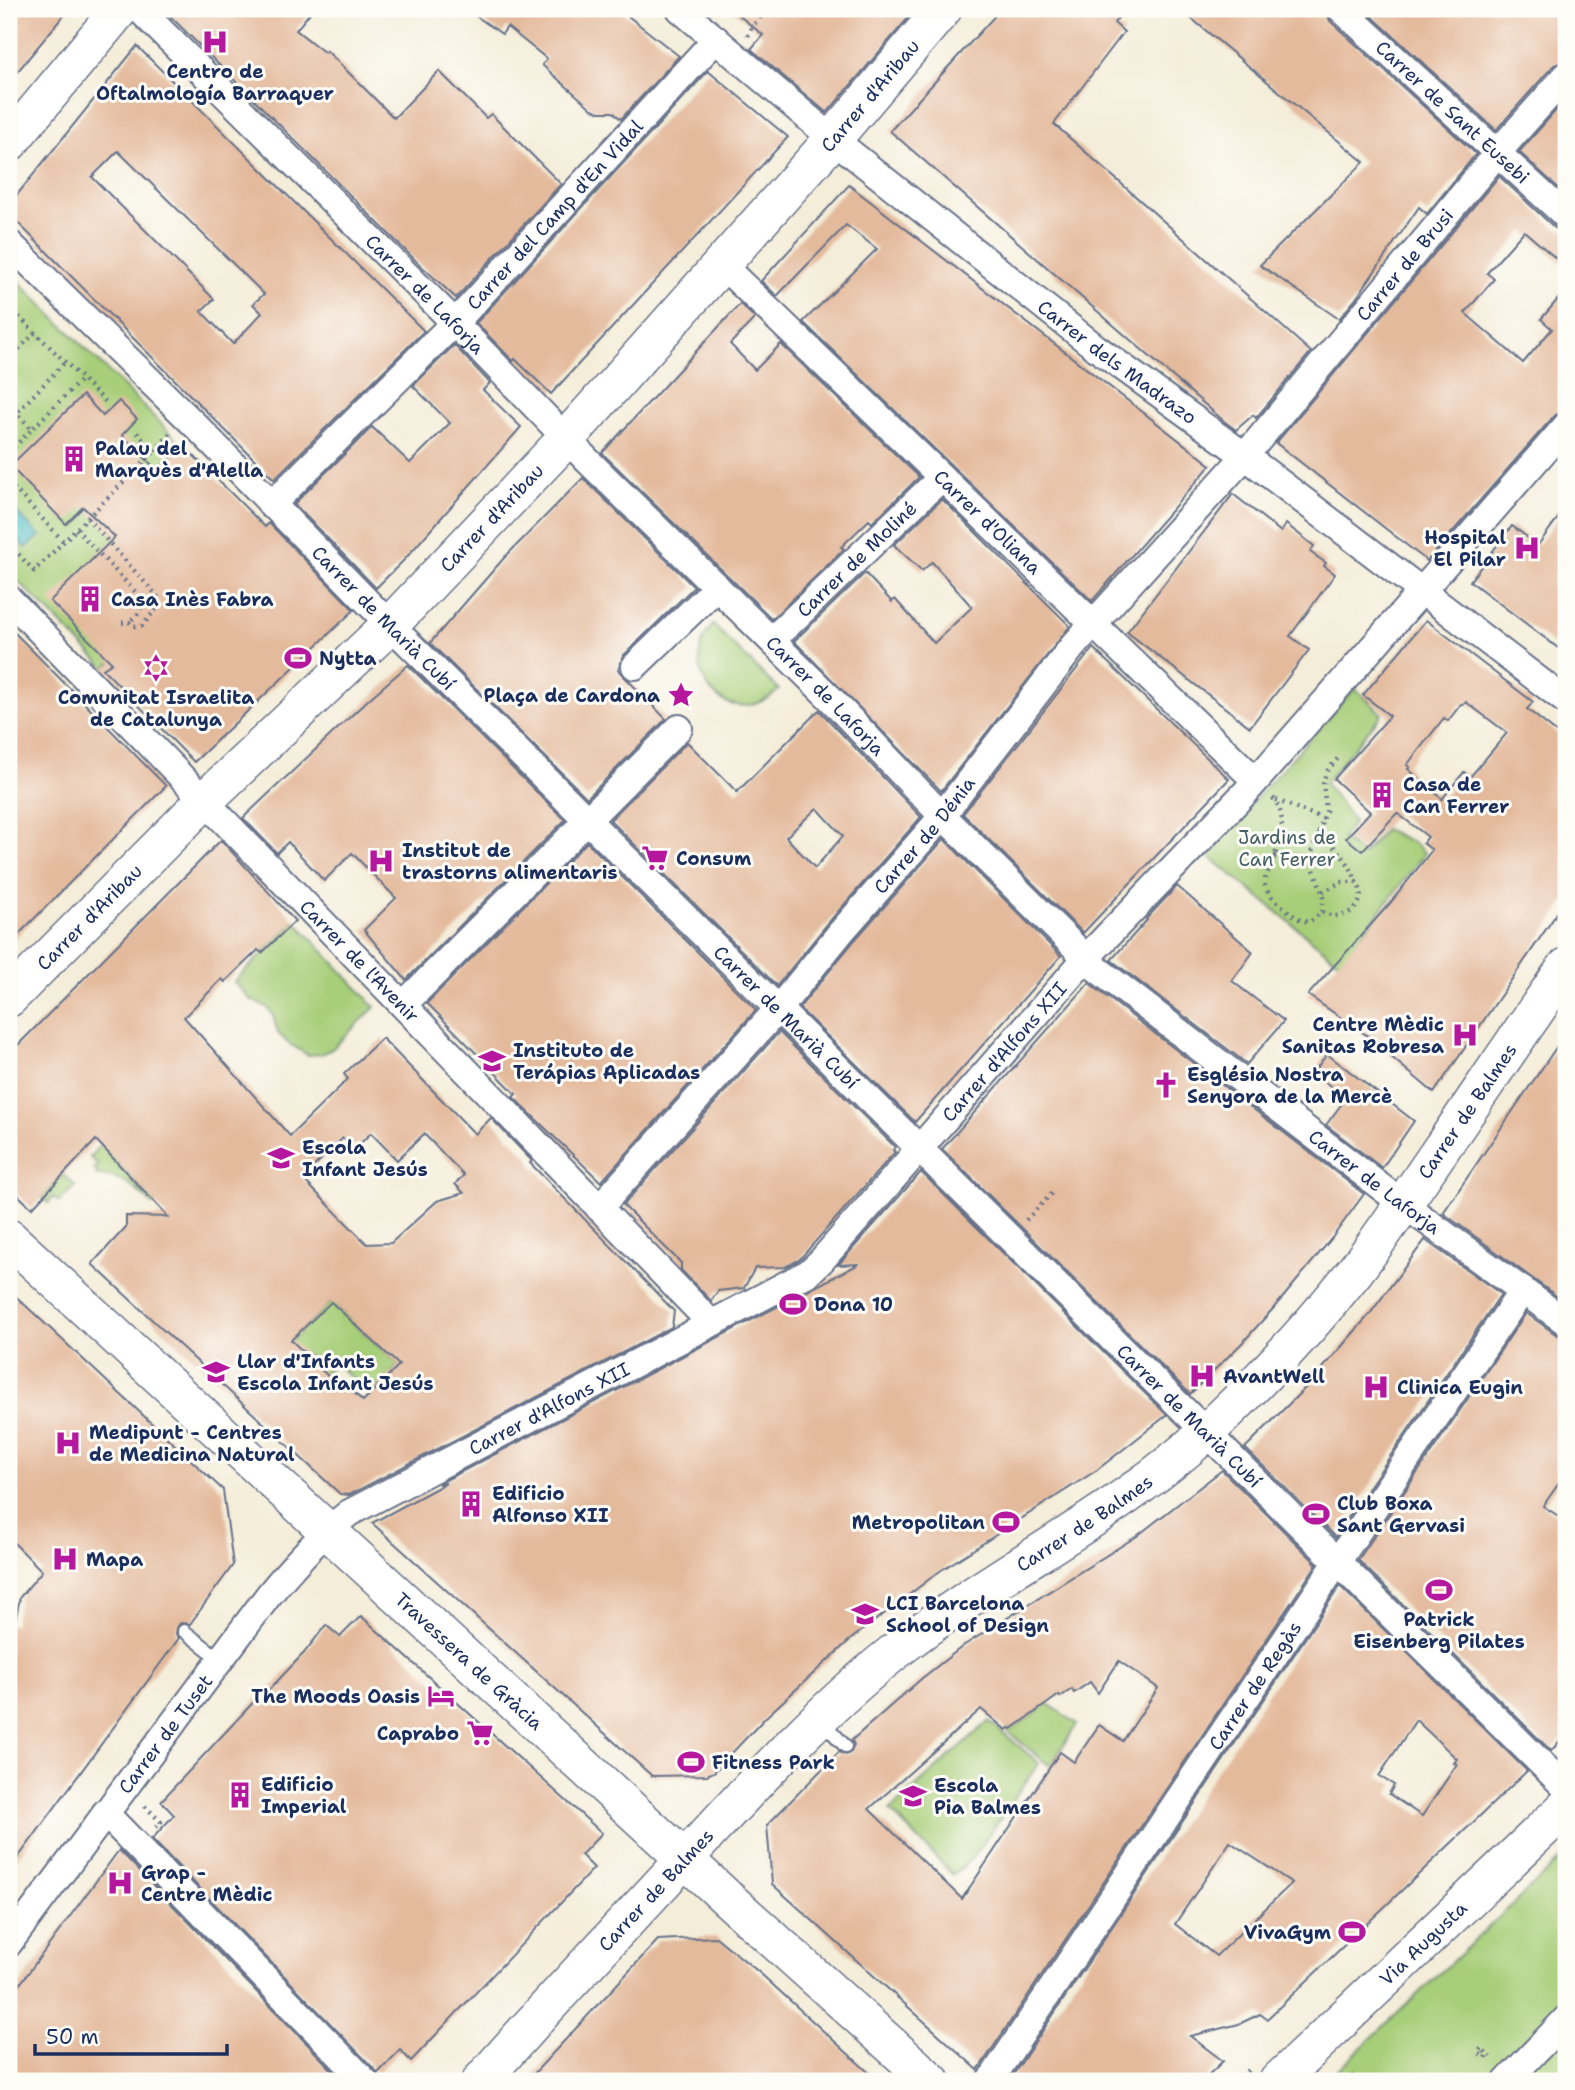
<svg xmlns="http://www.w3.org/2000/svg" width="1575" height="2090" font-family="'Shantell Sans',sans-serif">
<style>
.green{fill:#a7ce78;stroke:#617e6b;stroke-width:2}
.water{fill:#4dbbc2;stroke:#347590;stroke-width:2}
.building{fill:#e4ba9c;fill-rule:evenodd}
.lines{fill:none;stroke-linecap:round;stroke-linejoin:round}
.lane-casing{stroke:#677289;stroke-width:16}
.street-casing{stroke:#677289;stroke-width:30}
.secondary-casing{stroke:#677289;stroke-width:40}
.path{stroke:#677289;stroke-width:4.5;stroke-dasharray:2 5;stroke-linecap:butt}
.lane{stroke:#fff;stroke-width:12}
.street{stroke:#fff;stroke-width:26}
.secondary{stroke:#fff;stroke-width:37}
.labels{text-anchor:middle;stroke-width:6;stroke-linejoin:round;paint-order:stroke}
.poi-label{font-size:19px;font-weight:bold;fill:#1b2f5e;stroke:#fdfcf7;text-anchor:start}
.street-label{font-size:19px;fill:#1b2f5e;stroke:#fdfcf7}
.park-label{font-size:19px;fill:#455f66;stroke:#fdfcf7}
</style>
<rect width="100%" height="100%" fill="#fdfcf7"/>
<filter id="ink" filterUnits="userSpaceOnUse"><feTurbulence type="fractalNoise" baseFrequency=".0143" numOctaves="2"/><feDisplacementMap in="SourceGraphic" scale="14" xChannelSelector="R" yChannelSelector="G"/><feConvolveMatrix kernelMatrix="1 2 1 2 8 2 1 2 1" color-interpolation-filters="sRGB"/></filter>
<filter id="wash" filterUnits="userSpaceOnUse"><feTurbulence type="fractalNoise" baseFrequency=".00686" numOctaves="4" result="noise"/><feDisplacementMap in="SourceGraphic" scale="28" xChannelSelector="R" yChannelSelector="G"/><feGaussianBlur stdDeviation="1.57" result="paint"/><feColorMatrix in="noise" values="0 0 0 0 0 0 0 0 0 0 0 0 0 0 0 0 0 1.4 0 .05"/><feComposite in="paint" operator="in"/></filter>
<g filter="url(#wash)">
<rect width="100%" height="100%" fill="#f4edd9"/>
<g class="green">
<path d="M9 272 183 446 108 522 111 533 175 598 105 668 9 572Z"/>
<path d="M713 625 779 690C724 737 675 666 713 625Z"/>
<path d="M1355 688 1382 714 1325 783 1354 822 1342 838 1363 855 1385 829 1414 843 1425 853 1340 963 1206 854Z"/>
<path d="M295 921 375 1007 332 1049 321 1054 308 1055 288 1043 278 1033 273 1015 267 1007 251 1000 234 982Z"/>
<path d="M103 1141 117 1163 146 1195 148 1194 156 1202 153 1205C135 1189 121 1173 96 1176L98 1173 94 1169 98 1165 90 1157Z"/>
<path d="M63 1175 75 1186 59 1202 53 1197 48 1203 42 1197Z"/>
<path d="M331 1302 399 1365 369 1395 335 1363 320 1377C314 1360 304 1349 286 1345Z"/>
<path d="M1044 1701 1077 1724 1050 1766 1006 1730 1009 1728 1013 1729 1043 1707Z"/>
<path d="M989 1721 1039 1763 973 1857 953 1875 890 1810Z"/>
<path d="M1566 1854V2064L1551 2081H1326Z"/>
</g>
<path class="water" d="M9 505 40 536 26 548 9 531Z"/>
<g id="blocks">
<g class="building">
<path d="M9 9H69L9 82Z"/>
<path d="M163 9H313L296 30 325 53 327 51 394 118 439 71 486 118 491 114 561 184 456 298 417 262Z"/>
<path d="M466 9H619L679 56 621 119 613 112H599L592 109 542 65 547 59 507 27 502 34Z"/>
<path d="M731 9H916L827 113 751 49 763 35Z"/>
<path d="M1001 9H1125L1114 23 1124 32 1054 124 1311 352 1256 418 1253 415 1236 430 1225 422 890 131Z"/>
<path d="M1180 9H1326L1330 21 1476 154 1427 214 1419 207 1355 300 1339 319 1260 265 1364 162Z"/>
<path d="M1364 9H1566V61L1554 65 1496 130Z"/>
<path d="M137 46 424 331 274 479 18 223 13 214V201L16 196ZM118 151 264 294 253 304 262 313 233 344 201 311 214 299 92 177Z"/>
<path d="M708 71 788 137 551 394 515 359 513 361 476 323Z"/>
<path d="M1566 99V195L1519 152Z"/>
<path d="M1499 176 1555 228 1566 231V267L1524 231 1487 273 1494 279 1465 313 1523 363 1552 329 1541 319 1566 290V410L1554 416 1427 561 1276 443Z"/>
<path d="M849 185 1211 465 1092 601 803 322 877 249 846 225 777 296 761 281Z"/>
<path d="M740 304 755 318 730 344 755 370 781 344 919 477 872 523 869 520 841 547 844 549 772 619 602 453Z"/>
<path d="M454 345 490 383 483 390 521 427 405 559 376 588 294 504 372 427 410 463 450 423 413 386Z"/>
<path d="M83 395 103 416 119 401 137 419 122 435 158 471 183 445 265 527 269 523 354 610 194 762 103 669 112 663 50 601 115 537 83 507 66 524 10 466Z"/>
<path d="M583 478 694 587 624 655 618 670 666 719 587 798 430 643 504 558Z"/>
<path d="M1233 494 1281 532 1286 524 1314 546 1310 552 1326 563 1324 566 1335 574 1290 636 1309 650 1250 727 1127 632Z"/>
<path d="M942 499 1070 626 941 791 794 641 865 573 892 602 895 599 934 643 972 607 932 562 922 571 894 545Z"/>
<path d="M1566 507V654L1470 581 1512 526 1538 545Z"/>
<path d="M1426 620 1533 702 1527 709 1566 740V900L1434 1093 1383 1050 1385 1048 1308 995 1391 902 1432 850 1423 843 1428 837 1397 813 1362 851 1346 838 1370 812 1334 779 1390 716 1363 695ZM1466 702 1507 733 1470 777 1464 772 1442 799 1408 769 1410 767 1407 765 1444 718 1448 721 1461 704 1463 705Z"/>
<path d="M9 627 166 786 9 944Z"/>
<path d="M1093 648 1229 779 1083 933 963 814Z"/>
<path d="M408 665 565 820 406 980 364 930 396 898 352 853 324 881 288 842 277 853 243 818 370 698Z"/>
<path d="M819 710 921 817 829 922 777 986 610 820 687 742 737 792ZM817 808 843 836 815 868 786 837Z"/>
<path d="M944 839 1061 956 915 1122 799 1008 853 942Z"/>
<path d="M221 840 295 921 262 953 258 950 225 982 222 979 184 1017 290 1136 348 1079 344 1074 382 1038 475 1134 491 1118 532 1161 530 1163 674 1311 672 1327 349 1495 340 1494 92 1264 126 1227V1216L168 1217 96 1140 32 1208 9 1187V1054ZM371 1133 397 1160 424 1134 464 1175 455 1184 464 1193 437 1201 391 1243 367 1244 302 1178 343 1138 354 1149ZM331 1302 399 1365 363 1401 337 1377 333 1381 291 1340Z"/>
<path d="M587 842 756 1010 601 1182 513 1097 516 1094 427 1003Z"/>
<path d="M1177 886 1253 952 1232 981 1284 1021 1247 1064 1111 960 1147 920 1146 919Z"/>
<path d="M1089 983 1364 1194 1332 1238 1280 1301 1243 1342 1190 1394 942 1149Z"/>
<path d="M779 1032 895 1147 893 1150 895 1152 799 1260 785 1267 755 1268 744 1288 718 1291 711 1301 681 1270V1263L623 1205Z"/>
<path d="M1566 1033V1303L1443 1213Z"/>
<path d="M1327 1054 1414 1121 1382 1168 1326 1125 1346 1098 1313 1073Z"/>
<path d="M921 1172 1167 1415 1097 1470 940 1571 851 1639 766 1717 714 1772 707 1775 652 1776 372 1523 446 1483 438 1484 859 1264 838 1265Z"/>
<path d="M1425 1240 1501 1294 1335 1537 1245 1448 1309 1384 1369 1315Z"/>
<path d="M9 1290 223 1490 233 1565 190 1624 181 1623 177 1626 176 1634 179 1638 9 1870V1623L14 1627 20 1597 42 1571 9 1538Z"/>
<path d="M1526 1313 1557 1335 1566 1337V1473L1543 1506 1566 1521V1734L1551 1751 1358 1560Z"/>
<path d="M1222 1470 1317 1564 978 2070 772 1884 767 1825 839 1752 846 1755 851 1752 854 1745 852 1740 921 1679 963 1646 1137 1536ZM1119 1661 1158 1688 1123 1741 1099 1725 1074 1762 1060 1752 962 1899 869 1809 981 1709 1006 1730 1009 1728 1012 1729 1059 1695 1060 1697 1072 1689 1074 1693 1090 1682 1098 1693Z"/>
<path d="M1340 1586 1527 1771 1267 2019 1260 2014 1239 2024 1190 2036 1223 2061 1202 2081H1009ZM1416 1720 1457 1759 1454 1763 1457 1764 1422 1816 1389 1794 1394 1785 1379 1776ZM1230 1842 1292 1883 1216 1956 1175 1924Z"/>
<path d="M361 1616 602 1833 581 1855 594 1868 411 2061 400 2050 378 2073 152 1839 174 1815 161 1801 261 1694 263 1696 304 1653 326 1625 340 1637Z"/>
<path d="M119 1850 343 2081H9V1999Z"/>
<path d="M716 1937 761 1974 878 2081H527L658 1940Z"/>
</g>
</g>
</g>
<g filter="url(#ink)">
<use href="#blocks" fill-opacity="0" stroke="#677289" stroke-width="2"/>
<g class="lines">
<g class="lane-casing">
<g id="lane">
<path d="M184 1631 220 1659"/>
<path d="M822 1721 845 1746"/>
</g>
</g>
<g class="street-casing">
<g id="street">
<path id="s1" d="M139 9 442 310 586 459 828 696 928 801 1097 969 1403 1204 1566 1322"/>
<path id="s2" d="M680 9 833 139 1095 347 1245 456 1566 701"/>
<path id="s3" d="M1341 9 1566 216"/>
<path id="s4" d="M9 243 197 427 390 625 1566 1788"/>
<path id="s5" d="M721 264 1255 780"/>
<path id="s6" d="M271 505 465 312 716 39"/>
<path id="s7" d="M9 599 711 1323"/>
<path id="s8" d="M772 640 941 478"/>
<path d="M635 666 717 587"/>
<path d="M403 1005 679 728"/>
<path id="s9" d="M599 1208 779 1008 841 932 934 826 1073 646 1245 456 1505 144 1566 76"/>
<path d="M105 1813 365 2081"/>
<path id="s10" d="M9 1943 268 1596C293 1565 318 1537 349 1513L808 1273 821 1261 1086 958 1246 792 1566 426"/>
<path id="s11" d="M990 2081 1346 1549 1523 1290"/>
<path d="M1507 2081 1566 2019"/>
</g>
</g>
<g class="secondary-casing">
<g id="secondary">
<path d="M9 143 120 9"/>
<path id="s12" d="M9 998 204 801 390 625 566 439 833 139 943 9"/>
<path id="s13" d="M9 1238 727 1898 931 2081"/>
<path id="s14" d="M481 2081C548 2004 619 1930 688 1855 756 1782 823 1707 902 1646 1004 1567 1124 1512 1217 1422 1266 1375 1313 1324 1355 1271 1385 1232 1413 1190 1441 1149 1483 1088 1524 1027 1566 967"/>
<path id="s15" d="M1278 2081 1566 1807"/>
</g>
</g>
<g class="path">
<path d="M748 36 752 27 767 9"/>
<path d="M9 307 107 403"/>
<path d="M9 359 35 333"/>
<path d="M9 406 32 429"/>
<path d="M9 421 65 362"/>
<path d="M155 451 170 433"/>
<path d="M9 452 82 379"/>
<path d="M9 483 63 541"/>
<path d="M87 518 159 598 157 608 142 626H133L129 622 121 623"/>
<path d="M76 529 143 600 139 613 129 622"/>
<path d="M9 544 34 571 155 451 136 432"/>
<path d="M1273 798C1289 817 1280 843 1271 865 1269 871 1263 878 1265 885 1267 894 1275 900 1282 906 1291 913 1298 921 1310 922L1322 912 1324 898 1310 858 1326 811 1323 782 1327 771 1339 757"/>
<path d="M1276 800 1324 819"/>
<path d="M1318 832C1335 848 1350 860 1356 882"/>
<path d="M1274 856 1310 858"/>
<path d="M1322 912C1327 914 1333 916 1339 916 1356 913 1368 897 1356 882H1341L1323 892"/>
<path d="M1026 1220 1054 1191"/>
<path d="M1565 1735 1566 1736"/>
<path d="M1559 1741 1563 1744"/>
<path d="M145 1806 161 1822 153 1830"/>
<path d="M1486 2056 1485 2058 1478 2052 1482 2048 1490 2057"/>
<path d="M1351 2075 1357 2081"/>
<path d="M1236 2081 1248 2070"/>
</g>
<use href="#lane" class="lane"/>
<use href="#street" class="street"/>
<use href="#secondary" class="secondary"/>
</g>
</g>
<defs>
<g id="hospital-bare" transform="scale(2.1)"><path d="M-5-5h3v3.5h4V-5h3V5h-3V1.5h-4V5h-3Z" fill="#b5179e" stroke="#fdfcf7" stroke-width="2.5" paint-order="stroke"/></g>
<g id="building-bare" transform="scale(2.1)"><path d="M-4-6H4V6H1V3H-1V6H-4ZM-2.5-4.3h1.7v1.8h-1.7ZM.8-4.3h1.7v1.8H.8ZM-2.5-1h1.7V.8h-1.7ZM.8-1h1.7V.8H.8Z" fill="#b5179e" stroke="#fdfcf7" stroke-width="2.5" paint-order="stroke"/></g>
<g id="stadium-bare" transform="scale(2.1)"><path d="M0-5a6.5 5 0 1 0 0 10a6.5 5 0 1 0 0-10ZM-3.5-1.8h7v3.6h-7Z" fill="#b5179e" stroke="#fdfcf7" stroke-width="2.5" paint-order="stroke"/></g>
<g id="synagogue-bare" transform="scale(2.1)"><path d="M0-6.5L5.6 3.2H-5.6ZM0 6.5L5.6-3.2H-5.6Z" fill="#b5179e" stroke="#fdfcf7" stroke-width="2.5" paint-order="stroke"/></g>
<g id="sight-bare" transform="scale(2.1)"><path d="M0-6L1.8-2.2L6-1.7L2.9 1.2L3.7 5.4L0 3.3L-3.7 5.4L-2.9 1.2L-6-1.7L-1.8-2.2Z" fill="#b5179e" stroke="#fdfcf7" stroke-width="2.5" paint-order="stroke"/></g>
<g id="supermarket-bare" transform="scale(2.1)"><path d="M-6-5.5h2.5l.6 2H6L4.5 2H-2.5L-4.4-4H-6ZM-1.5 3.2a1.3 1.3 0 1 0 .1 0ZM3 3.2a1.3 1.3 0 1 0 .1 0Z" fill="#b5179e" stroke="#fdfcf7" stroke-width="2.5" paint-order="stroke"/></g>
<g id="university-bare" transform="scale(2.1)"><path d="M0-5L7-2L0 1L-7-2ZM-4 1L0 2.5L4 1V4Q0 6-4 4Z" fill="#b5179e" stroke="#fdfcf7" stroke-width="2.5" paint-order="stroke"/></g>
<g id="church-bare" transform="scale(2.1)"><path d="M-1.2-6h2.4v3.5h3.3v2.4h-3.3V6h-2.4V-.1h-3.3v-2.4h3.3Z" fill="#b5179e" stroke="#fdfcf7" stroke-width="2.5" paint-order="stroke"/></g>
<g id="school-bare" transform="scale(2.1)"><path d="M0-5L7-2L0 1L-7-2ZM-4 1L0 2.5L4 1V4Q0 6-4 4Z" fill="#b5179e" stroke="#fdfcf7" stroke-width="2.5" paint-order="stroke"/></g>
<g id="hotel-bare" transform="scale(2.1)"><path d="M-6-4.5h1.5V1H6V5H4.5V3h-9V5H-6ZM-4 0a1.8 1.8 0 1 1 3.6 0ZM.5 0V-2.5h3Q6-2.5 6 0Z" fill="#b5179e" stroke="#fdfcf7" stroke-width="2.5" paint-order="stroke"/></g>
</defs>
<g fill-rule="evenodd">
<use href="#hospital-bare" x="215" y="42"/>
<use href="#building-bare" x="74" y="459"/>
<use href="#hospital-bare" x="1527" y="548"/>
<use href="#building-bare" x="90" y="599"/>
<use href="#stadium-bare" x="298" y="658"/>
<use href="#synagogue-bare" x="156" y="668"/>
<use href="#sight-bare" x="681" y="695"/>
<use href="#building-bare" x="1382" y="795"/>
<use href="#supermarket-bare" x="655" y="858"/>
<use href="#hospital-bare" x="381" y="861"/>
<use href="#hospital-bare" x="1465" y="1035"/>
<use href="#university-bare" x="492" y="1061"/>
<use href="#church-bare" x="1166" y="1085"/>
<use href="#school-bare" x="281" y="1158"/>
<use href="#stadium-bare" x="793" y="1304"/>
<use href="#school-bare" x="216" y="1372"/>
<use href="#hospital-bare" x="1202" y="1376"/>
<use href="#hospital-bare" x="1376" y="1387"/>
<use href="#hospital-bare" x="68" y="1443"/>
<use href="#building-bare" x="471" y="1504"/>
<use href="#stadium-bare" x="1316" y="1514"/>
<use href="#stadium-bare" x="1006" y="1522"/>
<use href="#hospital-bare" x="65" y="1559"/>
<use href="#stadium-bare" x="1439" y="1590"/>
<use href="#university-bare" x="865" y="1614"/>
<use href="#hotel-bare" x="441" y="1696"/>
<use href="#supermarket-bare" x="480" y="1733"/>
<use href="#stadium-bare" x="691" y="1762"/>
<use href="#building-bare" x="240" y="1795"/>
<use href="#school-bare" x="913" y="1796"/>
<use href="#hospital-bare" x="120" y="1883"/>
<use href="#stadium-bare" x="1352" y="1932"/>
</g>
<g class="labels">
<g class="poi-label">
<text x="215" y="78" text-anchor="middle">Centro de<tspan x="215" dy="22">Oftalmología Barraquer</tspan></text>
<text x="95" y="455">Palau del<tspan x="95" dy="22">Marquès d'Alella</tspan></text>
<text x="1506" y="544" text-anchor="end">Hospital<tspan x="1506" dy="22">El Pilar</tspan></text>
<text x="111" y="606">Casa Inès Fabra</text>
<text x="319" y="665">Nytta</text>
<text x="660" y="702" text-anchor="end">Plaça de Cardona</text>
<text x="156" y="704" text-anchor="middle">Comunitat Israelita<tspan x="156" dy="22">de Catalunya</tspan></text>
<text x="1403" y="791">Casa de<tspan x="1403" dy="22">Can Ferrer</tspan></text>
<text x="402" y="857">Institut de<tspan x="402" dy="22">trastorns alimentaris</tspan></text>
<text x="676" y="865">Consum</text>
<text x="1444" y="1031" text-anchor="end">Centre Mèdic<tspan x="1444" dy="22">Sanitas Robresa</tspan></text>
<text x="513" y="1057">Instituto de<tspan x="513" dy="22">Terápias Aplicadas</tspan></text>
<text x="1187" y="1081">Església Nostra<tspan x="1187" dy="22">Senyora de la Mercè</tspan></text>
<text x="302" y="1154">Escola<tspan x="302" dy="22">Infant Jesús</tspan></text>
<text x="814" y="1311">Dona 10</text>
<text x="237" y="1368">Llar d'Infants<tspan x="237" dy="22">Escola Infant Jesús</tspan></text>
<text x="1223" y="1383">AvantWell</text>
<text x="1397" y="1394">Clinica Eugin</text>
<text x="89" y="1439">Medipunt - Centres<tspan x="89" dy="22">de Medicina Natural</tspan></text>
<text x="492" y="1500">Edificio<tspan x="492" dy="22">Alfonso XII</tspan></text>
<text x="1337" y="1510">Club Boxa<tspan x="1337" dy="22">Sant Gervasi</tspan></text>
<text x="985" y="1529" text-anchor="end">Metropolitan</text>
<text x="86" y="1566">Mapa</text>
<text x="886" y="1610">LCI Barcelona<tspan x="886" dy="22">School of Design</tspan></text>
<text x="1439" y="1626" text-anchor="middle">Patrick<tspan x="1439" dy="22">Eisenberg Pilates</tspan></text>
<text x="420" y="1703" text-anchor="end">The Moods Oasis</text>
<text x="459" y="1740" text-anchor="end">Caprabo</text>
<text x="712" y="1769">Fitness Park</text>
<text x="261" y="1791">Edificio<tspan x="261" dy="22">Imperial</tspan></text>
<text x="934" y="1792">Escola<tspan x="934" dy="22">Pia Balmes</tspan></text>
<text x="141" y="1879">Grap -<tspan x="141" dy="22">Centre Mèdic</tspan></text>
<text x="1331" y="1939" text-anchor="end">VivaGym</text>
</g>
<g class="street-label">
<text dy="7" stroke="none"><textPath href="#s12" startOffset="1248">Carrer d'Aribau</textPath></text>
<text dy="7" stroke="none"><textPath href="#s3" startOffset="152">Carrer de Sant Eusebi</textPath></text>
<text dy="7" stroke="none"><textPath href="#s6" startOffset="406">Carrer del Camp d'En Vidal</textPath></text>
<text dy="7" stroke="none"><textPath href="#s9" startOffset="1241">Carrer de Brusi</textPath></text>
<text dy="7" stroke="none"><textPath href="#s1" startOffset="404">Carrer de Laforja</textPath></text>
<text dy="7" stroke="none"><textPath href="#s2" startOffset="562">Carrer dels Madrazo</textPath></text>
<text dy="7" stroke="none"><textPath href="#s12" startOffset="681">Carrer d'Aribau</textPath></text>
<text dy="7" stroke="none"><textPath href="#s5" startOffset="371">Carrer d'Oliana</textPath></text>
<text dy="7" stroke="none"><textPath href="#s8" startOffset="117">Carrer de Moliné</textPath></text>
<text dy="7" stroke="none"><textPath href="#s4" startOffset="530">Carrer de Marià Cubí</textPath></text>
<text dy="7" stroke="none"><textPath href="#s1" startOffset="971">Carrer de Laforja</textPath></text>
<text dy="7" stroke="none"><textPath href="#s9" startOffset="495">Carrer de Dénia</textPath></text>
<text dy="7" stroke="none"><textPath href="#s12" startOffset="114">Carrer d'Aribau</textPath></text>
<text dy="7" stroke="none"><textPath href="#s7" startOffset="504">Carrer de l'Avenir</textPath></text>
<text dy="7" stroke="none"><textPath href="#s4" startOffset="1097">Carrer de Marià Cubí</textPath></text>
<text dy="7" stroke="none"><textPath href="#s10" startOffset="1363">Carrer d'Alfons XII</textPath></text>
<text dy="7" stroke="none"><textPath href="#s14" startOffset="1393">Carrer de Balmes</textPath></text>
<text dy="7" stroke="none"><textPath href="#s1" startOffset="1706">Carrer de Laforja</textPath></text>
<text dy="7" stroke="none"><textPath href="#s10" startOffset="775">Carrer d'Alfons XII</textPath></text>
<text dy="7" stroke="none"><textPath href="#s4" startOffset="1664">Carrer de Marià Cubí</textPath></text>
<text dy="7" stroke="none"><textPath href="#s14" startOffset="826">Carrer de Balmes</textPath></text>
<text dy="7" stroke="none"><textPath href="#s13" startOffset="625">Travessera de Gràcia</textPath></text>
<text dy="7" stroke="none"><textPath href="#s11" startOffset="476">Carrer de Regàs</textPath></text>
<text dy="7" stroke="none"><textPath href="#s10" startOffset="261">Carrer de Tuset</textPath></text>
<text dy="7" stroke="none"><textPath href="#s14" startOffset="259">Carrer de Balmes</textPath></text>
<text dy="7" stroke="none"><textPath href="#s15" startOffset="200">Via Augusta</textPath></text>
</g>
<g class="park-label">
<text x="1287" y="844">Jardins de<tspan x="1287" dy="22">Can Ferrer</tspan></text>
</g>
</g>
<rect width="1575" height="2090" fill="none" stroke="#fdfcf7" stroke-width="35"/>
<path d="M35 2044v10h192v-10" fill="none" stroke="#1b2f5e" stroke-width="3.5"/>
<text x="46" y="2044" font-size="21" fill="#1b2f5e" stroke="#fdfcf7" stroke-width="5" paint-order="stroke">50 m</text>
</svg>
